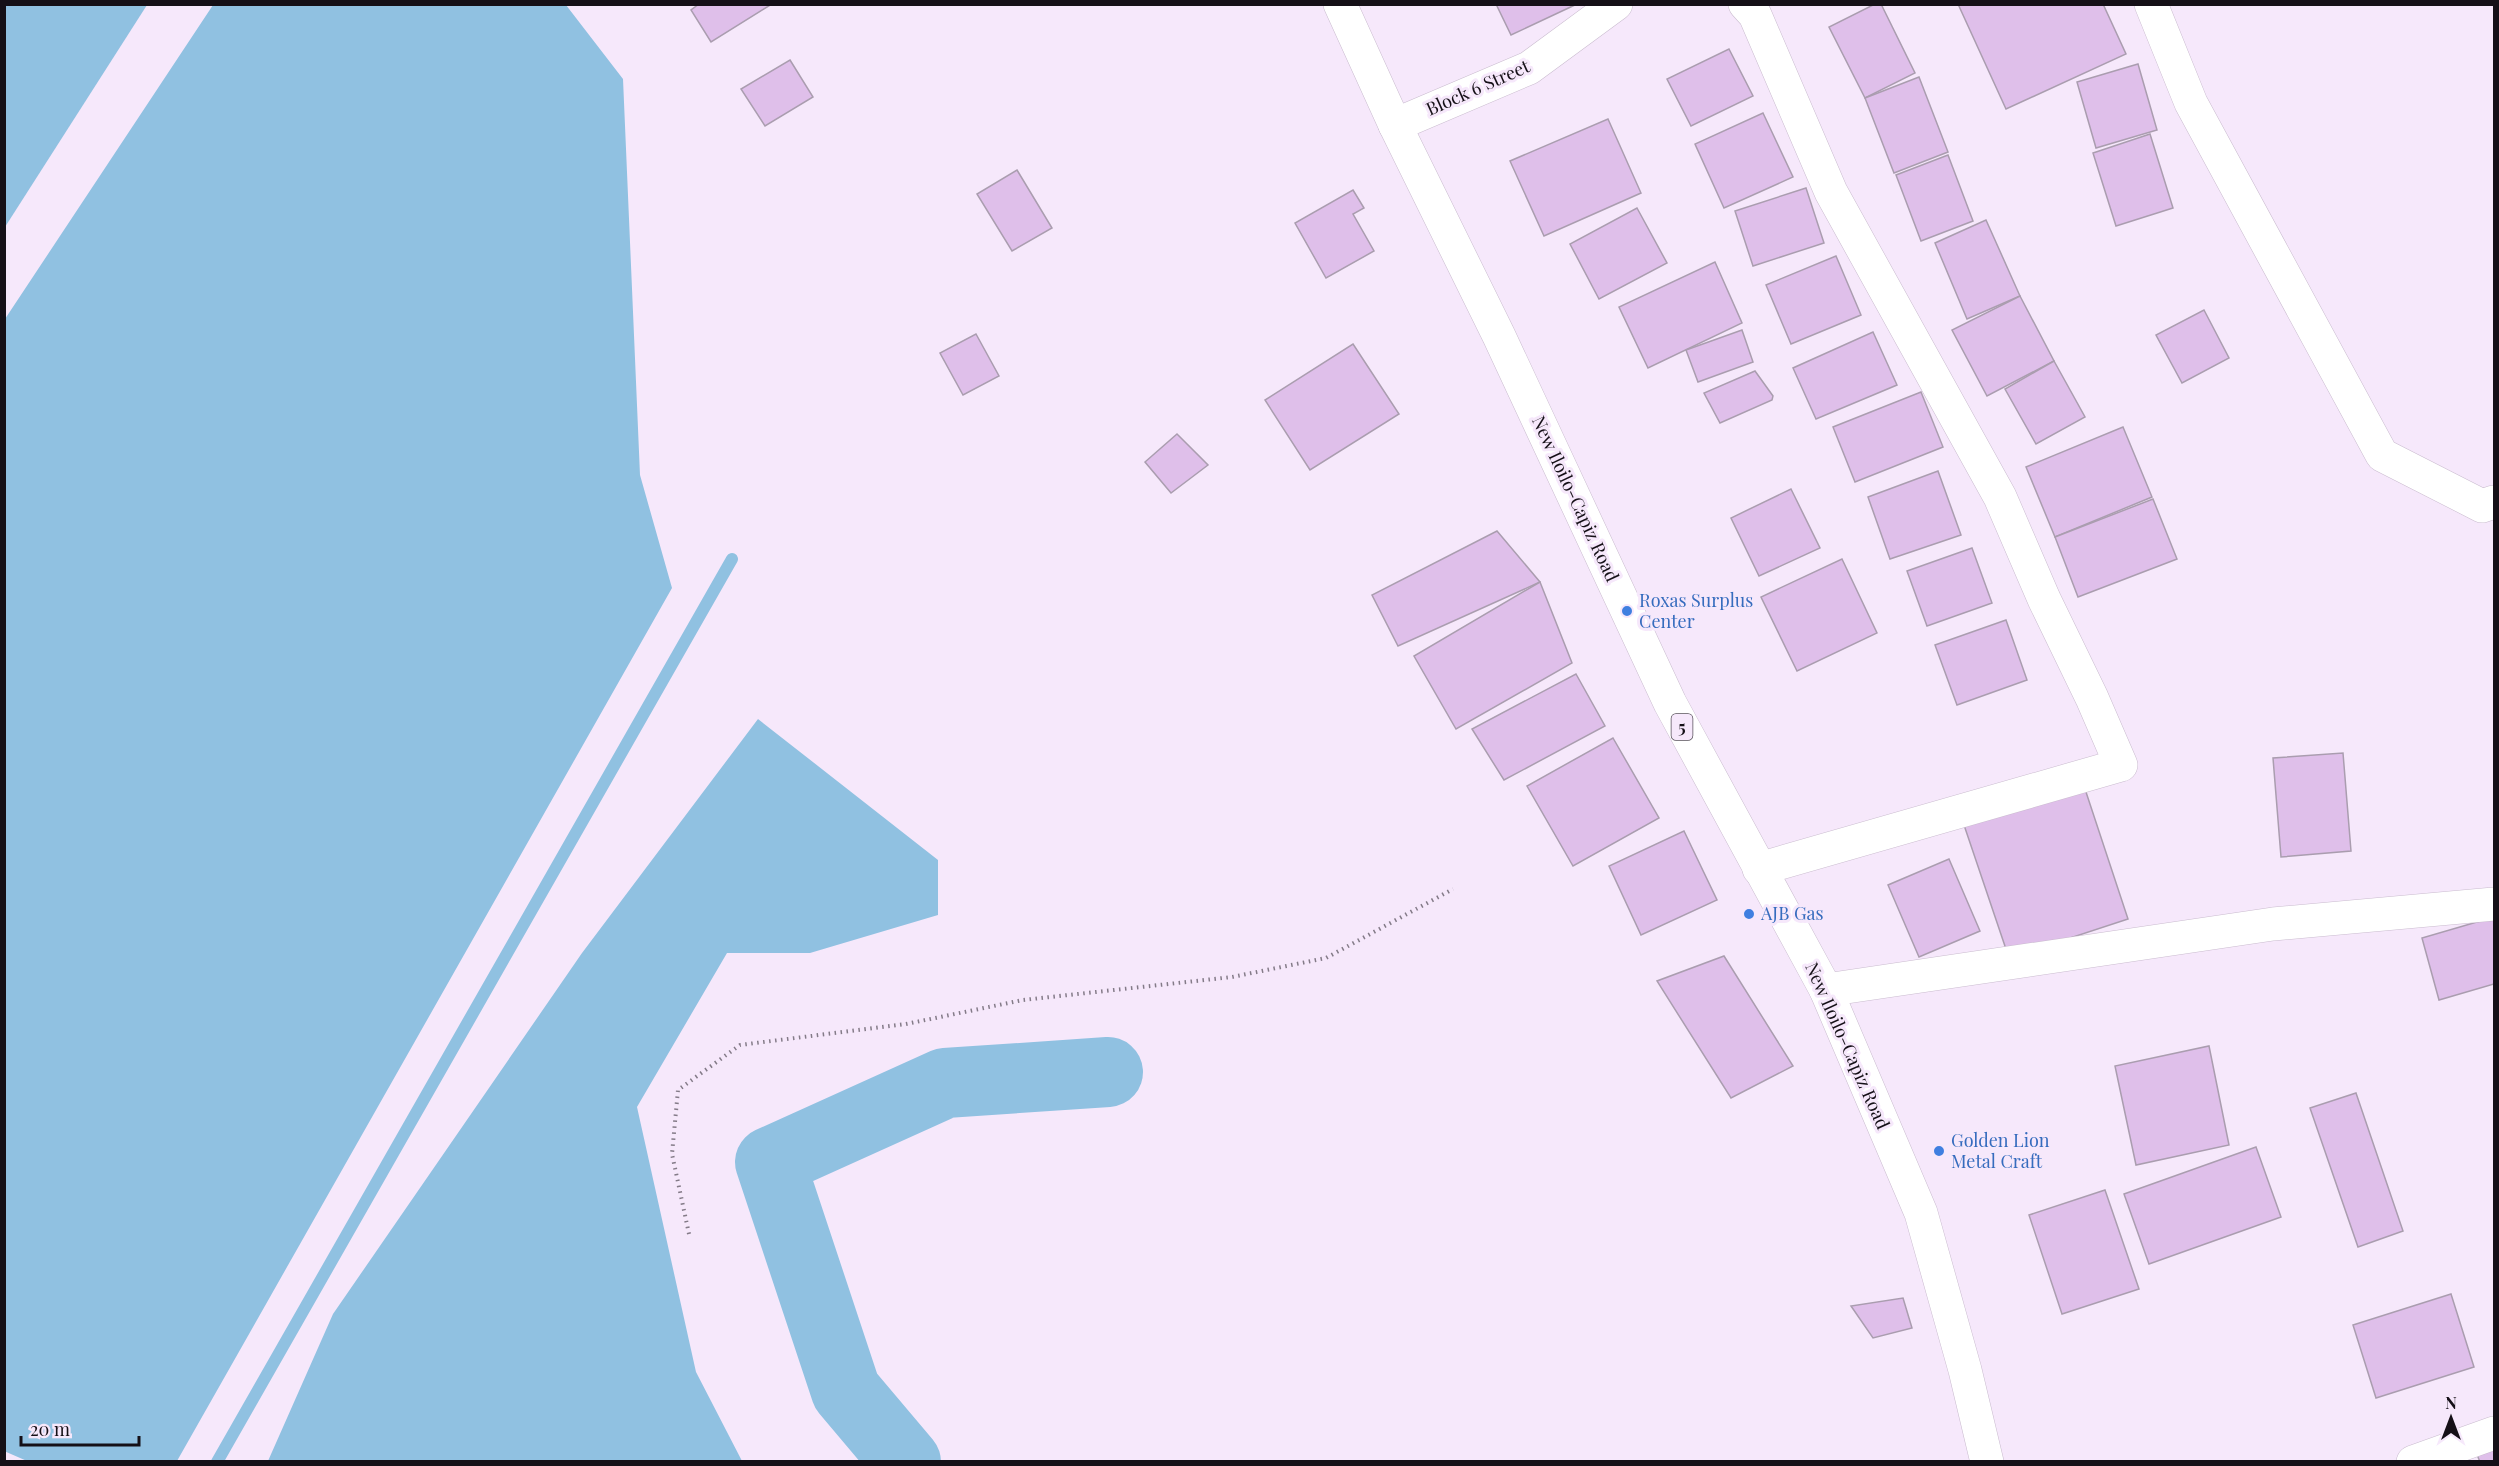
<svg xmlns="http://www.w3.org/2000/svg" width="2499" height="1466" font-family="'Playfair Display',serif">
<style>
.water{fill:#90c1e1}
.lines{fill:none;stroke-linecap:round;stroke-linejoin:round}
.stream{stroke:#90c1e1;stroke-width:12}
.river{stroke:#90c1e1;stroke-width:70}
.building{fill:#dfbfea;stroke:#aa9daf;stroke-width:1.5}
.street-casing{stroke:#cabccf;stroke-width:34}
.secondary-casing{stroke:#cabccf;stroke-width:34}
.highway-casing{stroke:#cabccf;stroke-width:34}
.path{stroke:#847b88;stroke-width:4;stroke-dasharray:1.5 4.5;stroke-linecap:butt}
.street{stroke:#fff;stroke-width:33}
.secondary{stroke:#fff;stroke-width:33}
.highway{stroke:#fff;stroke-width:33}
.shop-dot{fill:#3f7fe0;stroke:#f6e8fb;stroke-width:2}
.labels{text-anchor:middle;stroke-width:6;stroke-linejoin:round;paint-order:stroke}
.shield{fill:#f6e8fb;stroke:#58515b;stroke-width:1.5}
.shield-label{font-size:16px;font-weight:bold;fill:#151017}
.street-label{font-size:18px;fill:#151017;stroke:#f6e8fb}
.shop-label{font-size:18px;fill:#366cbe;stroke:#f6e8fb;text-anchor:start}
</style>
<rect width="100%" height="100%" fill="#f6e8fb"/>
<g class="water">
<path d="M5 4 147 5 5 227 4 5Z"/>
<path d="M213 5H566L623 79 640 475 672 588 177 1461H27L4 1451 5 319Z"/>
<path d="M758 719 938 860V915L810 953H727L637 1107 696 1372 742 1461H268L333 1314 582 953Z"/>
</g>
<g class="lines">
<path class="stream" d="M217 1462 732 559"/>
<path class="river" d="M906 1462 846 1391 770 1162 945 1083 1108 1072"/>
</g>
<g class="building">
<path d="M699 4H772L711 42 691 10Z"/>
<path d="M1496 4H1577L1511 35Z"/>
<path d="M1875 4H1881L1915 73 1865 98 1829 27Z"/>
<path d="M1958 4H2103L2126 54 2006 109Z"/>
<path d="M1729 49 1753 96 1691 126 1667 79Z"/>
<path d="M790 60 813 97 765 126 741 89Z"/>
<path d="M2138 64 2157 130 2096 148 2077 82Z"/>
<path d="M1919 77 1948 152 1894 173 1865 98Z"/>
<path d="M1763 113 1793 177 1724 208 1695 144Z"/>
<path d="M1608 119 1641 193 1544 236 1510 161Z"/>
<path d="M2150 134 2173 208 2116 226 2093 153Z"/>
<path d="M1948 155 1973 221 1921 241 1896 175Z"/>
<path d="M1017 170 1052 228 1012 251 977 194Z"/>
<path d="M1806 188 1824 243 1753 266 1735 211Z"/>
<path d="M1353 190 1364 208 1353 214 1374 251 1326 278 1295 223Z"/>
<path d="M1637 208 1667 263 1599 299 1570 244Z"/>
<path d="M1986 220 2020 296 1967 319 1935 243Z"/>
<path d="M1836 256 1861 315 1791 344 1766 285Z"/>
<path d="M1715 262 1742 323 1648 368 1619 307Z"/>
<path d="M2020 296 2054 361 1987 396 1952 330Z"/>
<path d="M2204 310 2229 358 2182 383 2156 335Z"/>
<path d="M1742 330 1753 362 1698 382 1686 350Z"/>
<path d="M1873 332 1897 385 1816 419 1793 368Z"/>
<path d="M976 334 999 376 963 395 940 353Z"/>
<path d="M1353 344 1399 414 1310 470 1265 400Z"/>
<path d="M2054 361 2085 417 2036 444 2005 389Z"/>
<path d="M1755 371 1773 396 1772 400 1720 423 1704 393Z"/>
<path d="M1921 392 1943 447 1855 482 1833 427Z"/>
<path d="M2123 427 2152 497 2055 537 2026 467Z"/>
<path d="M1177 434 1208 465 1171 493 1145 462Z"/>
<path d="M1938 471 1961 535 1890 559 1868 497Z"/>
<path d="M1791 489 1820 548 1759 576 1731 518Z"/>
<path d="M2153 499 2177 559 2078 597 2055 537Z"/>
<path d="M1497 531 1540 582 1398 646 1372 595Z"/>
<path d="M1972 548 1992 603 1927 626 1907 571Z"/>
<path d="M1842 559 1877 633 1797 671 1761 597Z"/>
<path d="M1540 582 1572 663 1456 729 1414 656Z"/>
<path d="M2006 620 2027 680 1957 705 1935 645Z"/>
<path d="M1576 674 1605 726 1504 780 1472 729Z"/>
<path d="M1613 738 1659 818 1573 866 1527 786Z"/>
<path d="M2343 753 2351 851 2281 857 2273 758Z"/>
<path d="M2084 786 2128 919 2009 958 1964 825Z"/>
<path d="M1684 831 1717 900 1641 935 1609 866Z"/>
<path d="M1949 859 1980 931 1919 957 1888 885Z"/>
<path d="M2494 917V984L2439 1000 2422 938Z"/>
<path d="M1724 956 1793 1066 1731 1098 1657 981Z"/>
<path d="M2209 1046 2229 1145 2136 1165 2115 1066Z"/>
<path d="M2356 1093 2403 1231 2358 1247 2310 1108Z"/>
<path d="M2256 1147 2281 1217 2149 1264 2124 1194Z"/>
<path d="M2105 1190 2139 1289 2062 1314 2029 1215Z"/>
<path d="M2451 1294 2474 1367 2376 1398 2353 1325Z"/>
<path d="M1903 1298 1912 1328 1873 1338 1851 1306Z"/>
<path d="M2494 1445V1462H2480L2476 1452Z"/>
</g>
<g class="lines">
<g class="street-casing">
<g id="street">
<path d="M1745 4 1755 15 1831 192 2000 497 2044 599 2092 698 2121 765 1759 869"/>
<path d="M2151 4 2191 103 2382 455 2482 506 2494 502"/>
<path d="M1826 990 2273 924 2494 904"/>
<path d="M2413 1462 2494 1433"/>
</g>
</g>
<g class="secondary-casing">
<path id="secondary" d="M1395 125 1529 68 1616 4"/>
</g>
<g class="highway-casing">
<path id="highway" d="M1340 4 1395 125 1499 336 1670 703 1826 990 1921 1213 1965 1370 1987 1462"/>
</g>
<path class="path" d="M689 1234 672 1154 678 1090 740 1045 906 1024 1023 1000 1232 977 1326 958 1453 889"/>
<use href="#street" class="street"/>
<use href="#secondary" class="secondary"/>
<use href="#highway" class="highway"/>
</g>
<g class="shop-dot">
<circle cx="1627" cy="611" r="6"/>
<circle cx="1749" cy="914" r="6"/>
<circle cx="1939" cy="1151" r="6"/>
</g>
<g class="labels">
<rect class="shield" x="1671.5" y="714" width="21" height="26" rx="4.5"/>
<g class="shield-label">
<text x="1682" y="733">5</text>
</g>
<g class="street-label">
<text transform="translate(1478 88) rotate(-24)" y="6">Block 6 Street</text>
<text transform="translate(1575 499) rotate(65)" y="6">New Iloilo-Capiz Road</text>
<text transform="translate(1847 1046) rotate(66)" y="6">New Iloilo-Capiz Road</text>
</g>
<g class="shop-label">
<text x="1639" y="607">Roxas Surplus<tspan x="1639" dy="21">Center</tspan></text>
<text x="1761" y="920">AJB Gas</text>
<text x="1951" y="1147">Golden Lion<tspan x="1951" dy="21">Metal Craft</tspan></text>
</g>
</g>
<rect width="2499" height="1466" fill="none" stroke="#151017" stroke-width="12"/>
<g transform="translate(2451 1418)" stroke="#f6e8fb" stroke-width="4.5" paint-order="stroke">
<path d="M0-4.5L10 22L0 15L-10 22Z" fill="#151017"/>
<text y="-9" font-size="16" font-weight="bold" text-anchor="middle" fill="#151017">N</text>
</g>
<path d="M21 1436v9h118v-9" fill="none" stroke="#151017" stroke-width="3"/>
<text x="30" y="1436" font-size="18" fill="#151017" stroke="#f6e8fb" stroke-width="4.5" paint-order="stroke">20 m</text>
</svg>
